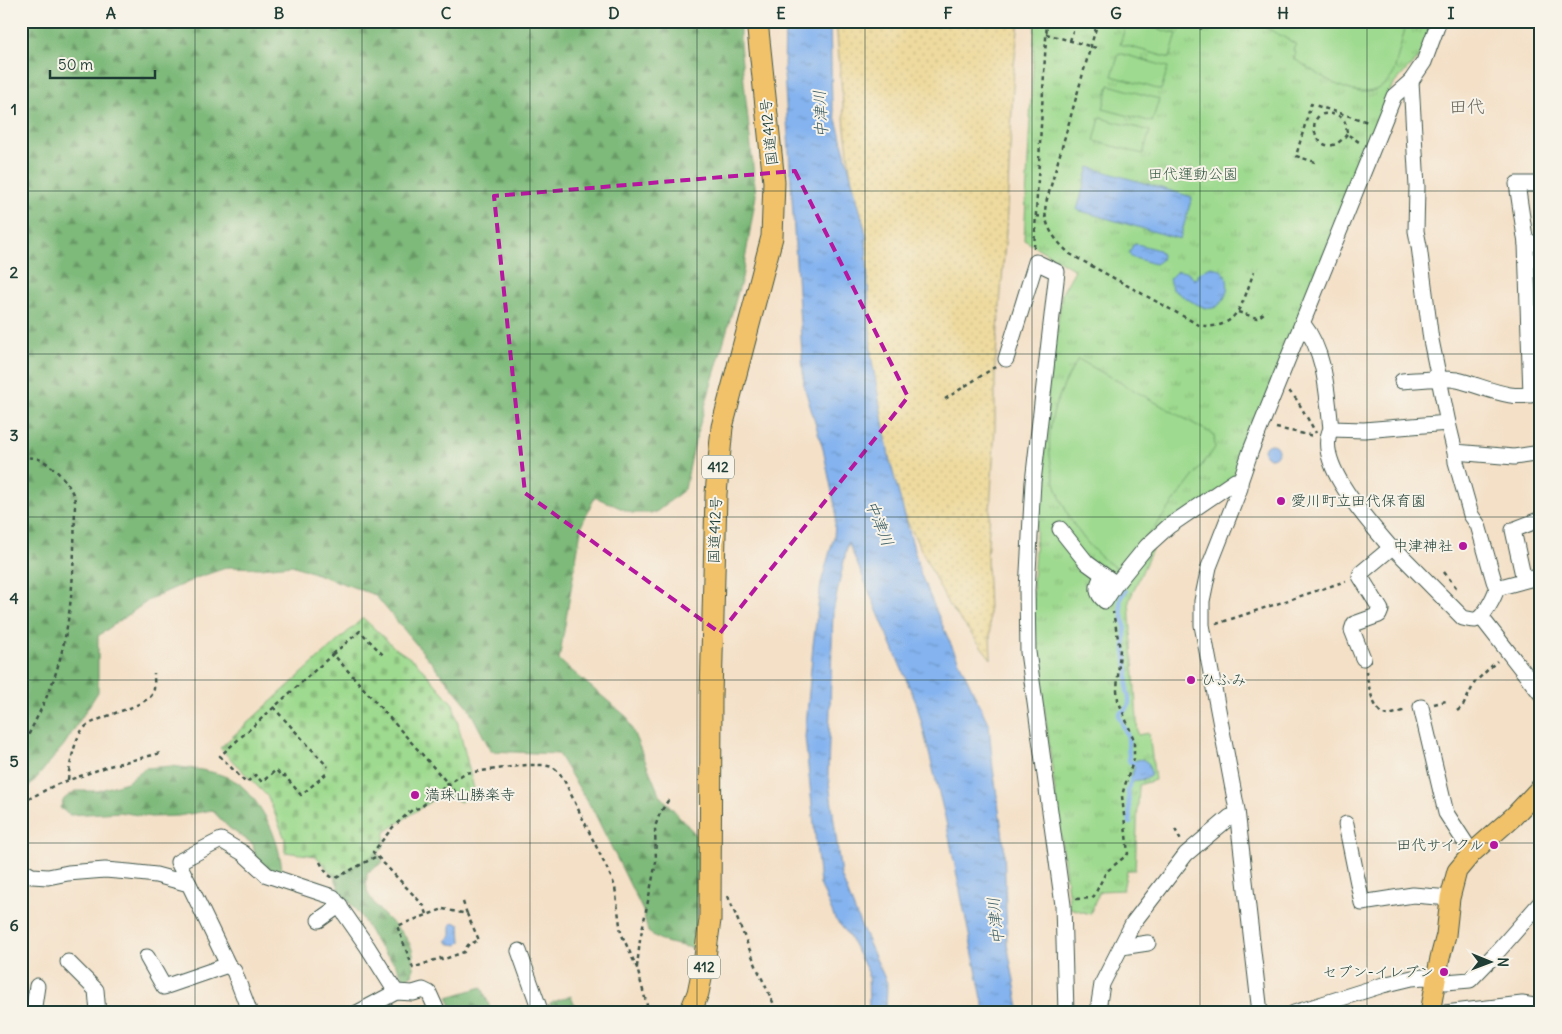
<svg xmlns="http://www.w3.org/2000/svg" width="1562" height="1034" font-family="Delius,'Klee One',sans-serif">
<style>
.grass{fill:url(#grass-tufts);stroke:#5e8c62}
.forest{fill:url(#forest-firs);stroke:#4e7c57}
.sand{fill:url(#sand-dots);stroke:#868c69}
.cemetery{fill:url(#cemetery-stones);stroke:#5e8c62}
.pitch{fill:#9eda8f;stroke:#5e8c62}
.water{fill:url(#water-ripples);stroke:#527892}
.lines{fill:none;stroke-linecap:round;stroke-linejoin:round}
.stream{stroke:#84b3ef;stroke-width:4.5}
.minor-casing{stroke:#3f554a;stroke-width:17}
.major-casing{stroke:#3f554a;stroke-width:21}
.highway-casing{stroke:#3f554a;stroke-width:23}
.path{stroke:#3f554a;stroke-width:2.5;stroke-dasharray:4 4;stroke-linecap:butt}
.minor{stroke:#fff;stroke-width:15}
.major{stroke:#f2c26a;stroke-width:19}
.highway{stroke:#f2c26a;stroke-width:21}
.marked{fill:none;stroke:#b5179e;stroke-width:4;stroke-dasharray:10 6;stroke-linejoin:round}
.grid{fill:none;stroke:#1f3d34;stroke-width:1;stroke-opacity:0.55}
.poi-dot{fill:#b5179e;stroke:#f7f3e8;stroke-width:2}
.labels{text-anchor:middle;stroke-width:4;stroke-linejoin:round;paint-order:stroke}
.shield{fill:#f7f3e8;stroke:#60746a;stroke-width:1}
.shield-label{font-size:14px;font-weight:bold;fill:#1f3d34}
.street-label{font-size:15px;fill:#1f3d34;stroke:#f7f3e8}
.park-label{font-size:15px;fill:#385c46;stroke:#f7f3e8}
.poi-label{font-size:15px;fill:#1f3d34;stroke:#f7f3e8;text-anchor:start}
.water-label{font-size:16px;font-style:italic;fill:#385a63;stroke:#f7f3e8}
.quarter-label{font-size:18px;fill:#6a655a;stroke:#f7f3e8}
.neatline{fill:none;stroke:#1f3d34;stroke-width:2}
.grid-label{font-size:16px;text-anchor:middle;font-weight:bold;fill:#1f3d34}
</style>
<defs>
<pattern id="grass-tufts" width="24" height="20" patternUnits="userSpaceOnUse" patternTransform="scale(1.25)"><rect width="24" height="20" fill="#9eda8f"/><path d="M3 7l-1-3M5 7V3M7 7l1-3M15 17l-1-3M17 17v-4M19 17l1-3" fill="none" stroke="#88bc7c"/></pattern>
<pattern id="forest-firs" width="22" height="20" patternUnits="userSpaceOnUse" patternTransform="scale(1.25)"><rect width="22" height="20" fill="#7eba7a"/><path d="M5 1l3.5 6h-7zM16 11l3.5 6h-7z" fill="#679865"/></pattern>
<pattern id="sand-dots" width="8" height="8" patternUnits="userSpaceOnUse" patternTransform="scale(1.25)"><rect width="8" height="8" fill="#eeda9e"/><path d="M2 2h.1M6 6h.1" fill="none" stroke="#ccbc89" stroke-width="1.8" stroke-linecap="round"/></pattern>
<pattern id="cemetery-stones" width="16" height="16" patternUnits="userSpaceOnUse" patternTransform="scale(1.25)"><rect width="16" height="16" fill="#9eda8f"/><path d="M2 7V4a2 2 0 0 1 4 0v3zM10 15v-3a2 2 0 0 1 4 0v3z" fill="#88bc7c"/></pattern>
<pattern id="water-ripples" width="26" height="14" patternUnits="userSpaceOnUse" patternTransform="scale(1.25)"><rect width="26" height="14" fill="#84b3ef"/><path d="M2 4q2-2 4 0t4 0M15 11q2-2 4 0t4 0" fill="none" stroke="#6b93c2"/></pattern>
</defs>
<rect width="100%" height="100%" fill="#f7f3e8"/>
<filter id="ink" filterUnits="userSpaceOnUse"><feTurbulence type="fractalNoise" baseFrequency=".02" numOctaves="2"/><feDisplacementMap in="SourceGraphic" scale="10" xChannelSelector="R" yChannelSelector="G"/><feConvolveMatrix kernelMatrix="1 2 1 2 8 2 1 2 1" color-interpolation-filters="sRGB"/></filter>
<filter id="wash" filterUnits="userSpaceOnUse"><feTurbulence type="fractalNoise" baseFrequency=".0096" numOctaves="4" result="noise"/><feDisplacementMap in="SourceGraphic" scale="20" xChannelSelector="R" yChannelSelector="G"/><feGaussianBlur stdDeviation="1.12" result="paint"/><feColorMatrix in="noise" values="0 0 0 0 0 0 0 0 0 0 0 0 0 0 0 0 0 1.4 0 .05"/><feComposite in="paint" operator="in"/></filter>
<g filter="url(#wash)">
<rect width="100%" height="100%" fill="#f4e0c7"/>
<path class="grass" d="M1035 21H1433L1421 55 1392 86 1235 476 1154 545 1129 601 1138 735 1149 733 1155 780 1139 785 1135 870H1127L1123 890 1100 891 1090 914 1070 908 1034 628 1033 579 1040 479H1043L1048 390 1062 293 1075 270 1024 240Z"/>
<g class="forest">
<path d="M21 21H740V44L756 195 742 278 695 441 685 489 655 513H632L595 497 582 524 559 660 627 717 659 794 698 837 697 949 664 942 648 932 643 911 594 812 558 754 491 751 467 705 375 595 292 565 260 568 229 567 199 577 152 598 98 636V692L64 745 30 786H21Z"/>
<path d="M172 766C194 769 215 770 235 781 240 783 243 788 247 791 267 813 279 841 282 870L270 874 257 865 253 844 229 828 212 810 178 816 151 817 119 812 70 815 60 808 64 799 75 791H97L127 782 145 768Z"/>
<path d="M377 852 383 862 367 873C367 878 366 884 367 889 367 893 370 897 372 900 390 930 421 933 412 975L404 979 396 965 377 944 361 916 340 891 335 878Z"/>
<path d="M482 987 492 1013H453L448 997Z"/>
<path d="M571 996 577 1013H553L550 1003Z"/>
</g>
<path class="sand" d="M836 21H1019L1014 66 1006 231 995 366V428L987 560 991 659 948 604 907 521 865 415 858 234 845 128Z"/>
<path class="cemetery" d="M363 618 395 648 416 662 453 704 474 789 461 802 443 793 385 832 383 849 335 878 316 856 285 852V839L268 797 220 748Z"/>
<g class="pitch">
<path d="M1127 21 1177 34 1170 58 1120 44Z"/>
<path d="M1254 21H1407L1393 75C1366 114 1324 76 1294 59L1296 52 1293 50 1296 44Z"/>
<path d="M1119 53 1168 67 1161 90 1112 76Z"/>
<path d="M1109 85 1159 99 1152 122 1103 109Z"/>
<path d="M1100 118 1150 131 1143 154 1094 141Z"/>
<path d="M1078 359 1214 435 1215 448 1122 570C1107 565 1092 549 1082 536 1055 501 1041 451 1055 407 1061 390 1069 374 1078 359Z"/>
</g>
<g class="water">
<path d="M785 21H830L832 104 866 233 871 355 890 461 921 575 948 638 989 725 993 768 1004 844 1007 943 1020 1013H985L945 817 917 705 848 542 833 612 828 774 841 875 858 919 887 983 886 1013H869L868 972 847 933 835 919 820 884 805 737 813 645 821 583 834 537 836 511 823 449 804 386 784 73Z"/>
<path d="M1089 167 1192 197 1180 239 1077 210Z"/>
<path d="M1137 244 1159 250 1162 255 1161 260 1155 264 1131 257 1129 253 1133 245Z"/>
<path d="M1211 267C1240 270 1226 313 1207 308 1197 306 1181 295 1172 289L1169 279 1177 271 1188 272 1195 280 1200 272Z"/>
<circle cx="1271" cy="451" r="7"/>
<path d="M1143 759 1149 764C1149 767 1150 770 1151 772 1151 781 1139 779 1134 781L1132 784 1130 783 1136 760Z"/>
<path d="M454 922 460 925 461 942 458 945 450 944 446 941 451 936V924Z"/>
</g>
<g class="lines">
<g class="stream">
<path d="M1126 591 1122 595 1120 602 1121 611 1125 627V652L1128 671 1127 691 1129 698V705L1125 710 1120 713 1119 716 1128 737 1129 759 1130 762 1137 764 1138 767"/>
<path d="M1130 823 1128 791 1132 778"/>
</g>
</g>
</g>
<g filter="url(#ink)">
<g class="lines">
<g class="minor-casing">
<g id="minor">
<path d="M1526 244 1517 184H1541"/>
<path d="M1303 324C1326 353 1327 394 1331 429L1364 430 1448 423 1431 340 1419 246 1416 231 1417 187 1411 81"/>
<path d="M1006 359 1036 262 1057 272 1033 482 1027 590 1028 652 1063 905 1066 1013"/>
<path d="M1402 381C1420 380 1439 377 1457 380 1484 386 1512 403 1539 392"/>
<path d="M1531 395 1526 244 1541 242"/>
<path d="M1448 423 1455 452 1514 457 1541 453"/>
<path d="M1331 429C1313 462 1370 523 1391 548H1394L1463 618C1467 619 1472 620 1475 620 1484 619 1495 595 1497 588L1541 576"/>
<path d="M1455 452 1456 462 1471 515 1478 525 1494 581 1497 588"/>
<path d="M1060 529 1087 563 1116 584 1147 546 1169 526 1235 481 1240 482"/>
<path d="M1103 575C1097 584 1095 593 1105 601L1116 584"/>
<path d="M1524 580 1513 530 1541 519"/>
<path d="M1481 617 1541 694"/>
<path d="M1363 658 1352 630 1354 624 1379 615 1381 610 1360 576 1361 573 1391 548"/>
<path d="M1421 707 1446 813 1472 853"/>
<path d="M1346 824 1362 903 1413 895 1450 898"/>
<path d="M21 870 32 876 48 877 68 873 105 870 129 872 156 875 189 884 228 965 234 971 250 1013"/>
<path d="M189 884 178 862 221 840 243 853 267 875 333 897 367 946 396 992"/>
<path d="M319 920 340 905"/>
<path d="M1121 947 1148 943"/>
<path d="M519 951 541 1013"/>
<path d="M147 957 164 987 228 965"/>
<path d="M68 962 96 990 98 1013"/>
<path d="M33 1013 37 986"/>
<path d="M357 1013 396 992 413 993 423 990 429 993 438 1013"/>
<path d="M1100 1013 1099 1003 1102 984 1133 923 1186 854 1230 817 1236 815"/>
<path d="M1260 1013 1237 810 1202 625V601L1209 567 1240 488V482L1251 450 1394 96 1411 81 1424 62 1439 21"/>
<path d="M1294 1013 1383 985 1412 978 1424 977 1446 982 1470 980 1499 950 1541 902"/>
<path d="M1445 1013 1522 1004 1541 1007"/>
</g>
</g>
<g class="major-casing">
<path id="major" d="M1430 1013 1440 958 1446 935 1450 898 1457 871 1472 853 1514 816 1541 787"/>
</g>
<g class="highway-casing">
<path id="highway" d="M690 1013 698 993 704 964 710 920 711 697 716 494 722 427 772 237 774 182 757 21"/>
</g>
<g class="path">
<path d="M1098 21 1046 203C1042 225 1055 240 1070 254L1199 325C1238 333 1244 299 1254 271"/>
<path d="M1193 21 1202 29"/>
<path d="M1046 34 1100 49"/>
<path d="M1070 41 1073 31"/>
<path d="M1347 134C1318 172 1296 103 1336 115 1346 118 1346 125 1347 134L1359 142"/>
<path d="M1315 162 1296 156 1311 104 1368 122"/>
<path d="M1036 216 1045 217"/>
<path d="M1034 248 1047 21"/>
<path d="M1238 312 1257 318 1267 311"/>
<path d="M1289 391 1297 400 1316 433"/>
<path d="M945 399 995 367"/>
<path d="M1276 428 1314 436"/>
<path d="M21 458C27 457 36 457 41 460 55 467 72 485 75 501 74 558 74 614 57 669 50 693 37 717 26 740"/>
<path d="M1444 572 1458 590"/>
<path d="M1216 624 1346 581"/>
<path d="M333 654 360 631 385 657"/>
<path d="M1366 671C1368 683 1373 715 1388 715 1394 714 1401 711 1407 710"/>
<path d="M1434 704 1446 701"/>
<path d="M273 707 328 767"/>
<path d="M1457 711 1463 706 1475 682 1497 661"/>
<path d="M326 774 301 795 285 776H281L276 770 262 782 255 775 246 783 220 756 333 654 459 796"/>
<path d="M68 780C69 768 75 736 84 728 98 715 147 707 153 693 155 688 154 679 154 673"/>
<path d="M21 803 55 785 109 766 161 753"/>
<path d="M1175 829 1181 841"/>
<path d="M320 862C324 869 328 878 336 878L377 856"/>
<path d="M728 896 757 968 778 1013"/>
<path d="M1076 899 1091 898 1094 896 1106 872 1128 854 1122 796 1124 788 1134 759V740L1118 700 1117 690 1120 649 1113 612"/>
<path d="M463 902 467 914"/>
<path d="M443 909 467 914 479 940 468 945 464 952 442 960 440 958 413 968 397 926Z"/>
<path d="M427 914 424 906 373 852 393 827 413 809 420 808 448 784 465 773 527 765H543L553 767 559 772 565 782 612 879 615 887 621 933 637 968 649 1013"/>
<path d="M637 967 640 940 656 862 655 827 660 813 669 799"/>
</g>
<use href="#minor" class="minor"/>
<use href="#major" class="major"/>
<use href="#highway" class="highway"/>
</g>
</g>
<path class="marked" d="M795 171 908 397 720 633 525 493 494 196Z"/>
<path class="grid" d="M195 21V1013M362 21V1013M530 21V1013M697 21V1013M865 21V1013M1032 21V1013M1200 21V1013M1367 21V1013M21 191H1541M21 354H1541M21 517H1541M21 680H1541M21 843H1541"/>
<g class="poi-dot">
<circle cx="1281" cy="501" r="5"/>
<circle cx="1463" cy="546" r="5"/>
<circle cx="1191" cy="680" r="5"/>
<circle cx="415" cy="795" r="5"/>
<circle cx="1494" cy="845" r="5"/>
<circle cx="1444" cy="972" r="5"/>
</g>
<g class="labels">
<g class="shield">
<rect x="702" y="455.5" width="32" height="23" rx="4"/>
<rect x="688" y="955.5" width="32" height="23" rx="4"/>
</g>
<g class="shield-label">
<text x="718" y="472">412</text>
<text x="704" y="972">412</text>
</g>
<g class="street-label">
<text transform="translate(769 132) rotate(-96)" y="5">国道412号</text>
<text transform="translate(715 530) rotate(-88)" y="5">国道412号</text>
</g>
<g class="park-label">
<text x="1193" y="179">田代運動公園</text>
</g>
<g class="poi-label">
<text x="1291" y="506">愛川町立田代保育園</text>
<text x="1453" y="551" text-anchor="end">中津神社</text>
<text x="1201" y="685">ひふみ</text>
<text x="425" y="800">満珠山勝楽寺</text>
<text x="1484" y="850" text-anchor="end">田代サイクル</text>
<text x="1434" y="977" text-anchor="end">セブン-イレブン</text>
</g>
<g class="water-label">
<text transform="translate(820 114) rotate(-93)" y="6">中津川</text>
<text transform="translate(880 523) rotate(68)" y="6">中津川</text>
<text transform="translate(995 921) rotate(-96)" y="6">中津川</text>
</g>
<g class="quarter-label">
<text x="1467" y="113">田代</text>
</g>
</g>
<rect width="1562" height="1034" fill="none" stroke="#f7f3e8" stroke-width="55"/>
<g transform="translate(1490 962) rotate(91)" stroke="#f7f3e8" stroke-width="4" paint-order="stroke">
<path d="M0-4L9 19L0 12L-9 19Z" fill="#1f3d34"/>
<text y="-8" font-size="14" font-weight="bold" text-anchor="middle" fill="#1f3d34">N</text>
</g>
<path d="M50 70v8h105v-8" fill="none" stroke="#1f3d34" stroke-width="2.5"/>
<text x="58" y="70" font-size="15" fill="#1f3d34" stroke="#f7f3e8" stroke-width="4" paint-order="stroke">50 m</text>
<rect x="28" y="28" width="1506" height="978" class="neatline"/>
<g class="grid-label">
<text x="111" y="19">A</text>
<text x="279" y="19">B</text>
<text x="446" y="19">C</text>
<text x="614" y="19">D</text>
<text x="781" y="19">E</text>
<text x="948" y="19">F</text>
<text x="1116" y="19">G</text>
<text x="1283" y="19">H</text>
<text x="1451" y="19">I</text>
<text x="14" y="115">1</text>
<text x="14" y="278">2</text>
<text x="14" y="441">3</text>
<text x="14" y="604">4</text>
<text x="14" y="767">5</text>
<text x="14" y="931">6</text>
</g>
</svg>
